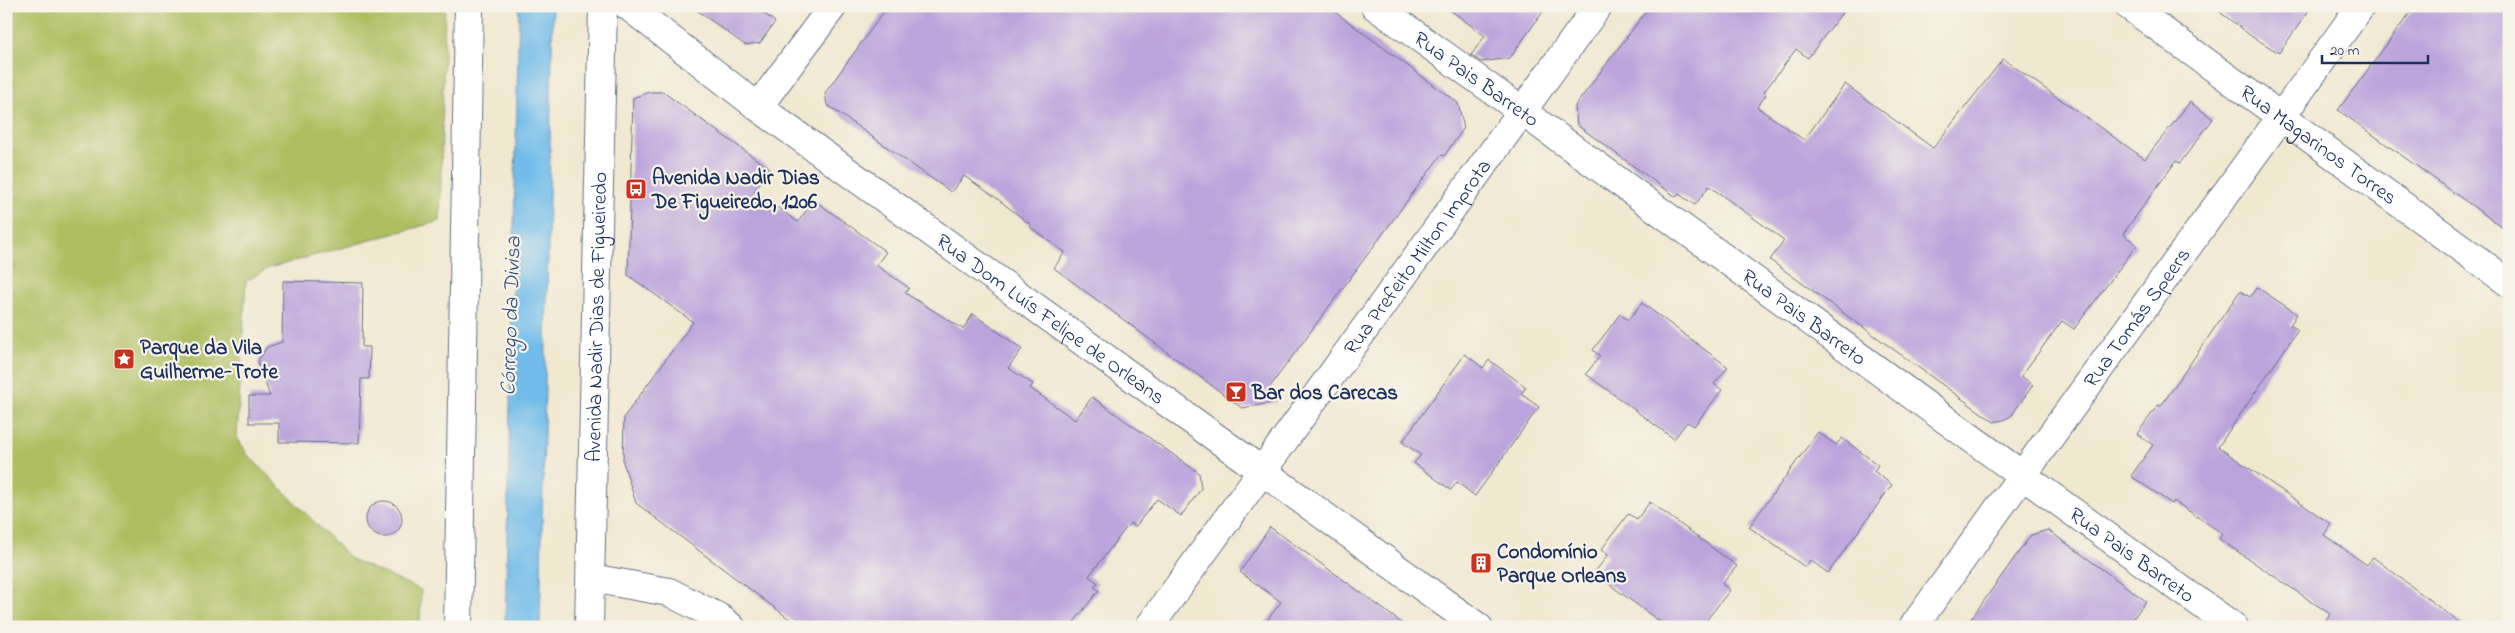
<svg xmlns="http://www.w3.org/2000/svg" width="2515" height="633" font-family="'Indie Flower',sans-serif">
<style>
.green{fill:#aebe61;stroke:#647660}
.water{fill:#71bcea;stroke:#4676a4}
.building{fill:#bba3db}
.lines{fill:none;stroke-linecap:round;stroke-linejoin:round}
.minor-casing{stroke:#667086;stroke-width:30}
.tertiary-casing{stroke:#667086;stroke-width:30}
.secondary-casing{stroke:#667086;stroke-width:30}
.minor{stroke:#fff;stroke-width:28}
.tertiary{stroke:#fff;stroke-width:28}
.secondary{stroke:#fff;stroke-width:28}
.labels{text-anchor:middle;stroke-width:4.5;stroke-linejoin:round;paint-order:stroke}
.street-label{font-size:21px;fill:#1b2f5e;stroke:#f7f3e8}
.poi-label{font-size:21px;font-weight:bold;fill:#1b2f5e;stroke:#f7f3e8;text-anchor:start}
.water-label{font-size:22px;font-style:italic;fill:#305281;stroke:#f7f3e8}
</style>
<rect width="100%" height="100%" fill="#f7f3e8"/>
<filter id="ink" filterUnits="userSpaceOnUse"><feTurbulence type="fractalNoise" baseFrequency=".02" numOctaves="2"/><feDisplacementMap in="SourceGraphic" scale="10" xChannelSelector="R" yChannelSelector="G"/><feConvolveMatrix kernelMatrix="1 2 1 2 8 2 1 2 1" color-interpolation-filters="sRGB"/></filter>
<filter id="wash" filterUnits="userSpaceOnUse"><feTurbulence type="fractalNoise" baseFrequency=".0096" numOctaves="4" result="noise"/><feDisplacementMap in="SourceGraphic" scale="20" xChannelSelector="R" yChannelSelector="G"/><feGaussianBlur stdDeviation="1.12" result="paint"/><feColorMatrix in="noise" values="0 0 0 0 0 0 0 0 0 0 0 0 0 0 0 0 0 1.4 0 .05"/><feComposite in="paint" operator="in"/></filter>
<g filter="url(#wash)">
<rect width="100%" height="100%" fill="#f1e8d0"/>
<path class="green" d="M6 6H445L440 221 269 268 246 281 237 437 247 454 351 559 421 590 420 627H6Z"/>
<path class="water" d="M519 6H553L540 627H505Z"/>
<g id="blocks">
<g class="building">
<path d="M691 6H754L775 22 760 43 745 45Z"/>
<path d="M888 6H1327L1458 103 1464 128 1444 156 1441 155 1266 392 1278 402 1242 408 1054 268 1065 252 1030 227 1031 225 995 197 964 176 951 192 827 105 825 93Z"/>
<path d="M1445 6H1547L1510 58 1481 62 1471 55 1485 36Z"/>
<path d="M1650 6H1847L1808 58 1796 49 1764 92 1766 95 1757 107 1804 140 1845 84 1933 148 2003 59 2145 159 2190 102 2213 119 2180 163 2176 161 2123 234 2137 245 2074 329 2062 321 2021 376 2033 385 2011 416 2003 420 1994 422 1770 260 1784 240 1709 186 1695 205 1679 194 1676 197 1577 125 1575 106Z"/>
<path d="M2212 6H2312L2279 53 2251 36Z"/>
<path d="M2415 6H2509V232L2338 110Z"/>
<path d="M649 92H663L770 169 754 191 798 222 814 200 886 252 876 265 909 288 905 293 963 329 973 314 1022 349 1008 368 1033 384 1030 388 1075 420 1092 397 1199 473 1201 489 1181 516 1157 499 1135 527 1130 523 1089 576 1098 583 1094 587 1099 590 1070 627H800L636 503 623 462 624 417 693 322 628 275 633 98Z"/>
<path d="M283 281 363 283 362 347H370L369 379H361L359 443 279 442V423H249V396H270L258 363 259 359 267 347 282 342Z"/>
<path d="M2257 287 2297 314 2290 325 2298 330 2218 447 2331 524 2324 535 2367 565 2373 557 2465 627H2320L2330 614 2219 539 2223 534 2174 501 2172 504 2131 476 2153 445 2137 434 2158 405 2161 406 2240 291 2250 297Z"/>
<path d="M1642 303 1728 367 1714 384 1722 390 1694 426 1687 422 1674 439 1586 374 1600 356 1593 350 1620 314 1628 320Z"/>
<path d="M1465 354 1483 368 1489 360 1526 387 1521 394 1539 407 1475 496 1457 482 1451 490 1414 463 1421 455 1402 442Z"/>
<path d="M1818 432 1836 445 1842 438 1878 465 1874 471 1892 485 1828 573 1810 560 1805 567 1749 527Z"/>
<circle cx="384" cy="519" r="18"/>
<path d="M1650 502 1737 566 1722 584 1730 590 1701 627H1667L1594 573 1608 555 1601 550 1628 514 1637 519Z"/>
<path d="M1270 527 1363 594 1407 627H1262L1281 602 1240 572Z"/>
<path d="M2048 530 2146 601 2127 627H1965L2031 535Z"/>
</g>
</g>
</g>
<g filter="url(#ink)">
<use href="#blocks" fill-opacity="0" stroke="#667086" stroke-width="1"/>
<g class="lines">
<g class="minor-casing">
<g id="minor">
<path id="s1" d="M628 6 758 107 1262 471 1598 6"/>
<path id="s2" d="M1375 6C1663 210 1945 423 2234 627"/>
<path id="s3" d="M2129 6 2509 283"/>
<path d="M758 107 833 6"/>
<path d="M591 578 669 592 718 617 731 627"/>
<path id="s4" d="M1913 627 2361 6"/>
</g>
</g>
<g class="tertiary-casing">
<path id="tertiary" d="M1149 627 1262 471 1478 627"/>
</g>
<g class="secondary-casing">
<g id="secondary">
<path d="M458 627 469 6"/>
<path id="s5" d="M589 627 603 6"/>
</g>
</g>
<use href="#minor" class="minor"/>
<use href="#tertiary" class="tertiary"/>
<use href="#secondary" class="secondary"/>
</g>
</g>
<defs>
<g id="bus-square" transform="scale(1.125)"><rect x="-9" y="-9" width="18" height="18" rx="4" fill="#c8321e" stroke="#f7f3e8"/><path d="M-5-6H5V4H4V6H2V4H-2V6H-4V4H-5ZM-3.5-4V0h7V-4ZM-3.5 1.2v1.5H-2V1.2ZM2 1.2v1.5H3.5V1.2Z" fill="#fff"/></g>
<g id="sight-square" transform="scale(1.125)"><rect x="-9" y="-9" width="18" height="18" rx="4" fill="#c8321e" stroke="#f7f3e8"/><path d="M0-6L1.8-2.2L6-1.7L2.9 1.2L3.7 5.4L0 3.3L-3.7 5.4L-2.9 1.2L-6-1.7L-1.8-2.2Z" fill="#fff"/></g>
<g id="bar-square" transform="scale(1.125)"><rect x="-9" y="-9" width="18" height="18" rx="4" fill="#c8321e" stroke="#f7f3e8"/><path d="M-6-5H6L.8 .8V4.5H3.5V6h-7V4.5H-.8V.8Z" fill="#fff"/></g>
<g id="building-square" transform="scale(1.125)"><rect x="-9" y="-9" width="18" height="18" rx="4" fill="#c8321e" stroke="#f7f3e8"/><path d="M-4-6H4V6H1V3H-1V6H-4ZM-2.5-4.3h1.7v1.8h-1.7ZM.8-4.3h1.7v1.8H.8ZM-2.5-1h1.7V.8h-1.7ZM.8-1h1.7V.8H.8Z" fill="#fff"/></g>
</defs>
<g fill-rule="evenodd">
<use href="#bus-square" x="636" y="189"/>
<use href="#sight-square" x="124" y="359"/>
<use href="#bar-square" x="1236" y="392"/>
<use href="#building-square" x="1481" y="563"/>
</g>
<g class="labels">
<g class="street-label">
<text dy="7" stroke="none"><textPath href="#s2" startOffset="125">Rua Pais Barreto</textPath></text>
<text dy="7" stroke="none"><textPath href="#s3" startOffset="235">Rua Magarinos Torres</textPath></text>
<text dy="7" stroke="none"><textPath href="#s1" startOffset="1051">Rua Prefeito Milton Improta</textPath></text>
<text dy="7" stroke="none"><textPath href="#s5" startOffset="310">Avenida Nadir Dias de Figueiredo</textPath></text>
<text dy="7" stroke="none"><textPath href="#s4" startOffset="382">Rua Tomás Speers</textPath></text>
<text dy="7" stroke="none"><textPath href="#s1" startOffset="526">Rua Dom Luís Felipe de Orleans</textPath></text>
<text dy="7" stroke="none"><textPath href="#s2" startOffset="530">Rua Pais Barreto</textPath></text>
<text dy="7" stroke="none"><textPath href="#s2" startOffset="935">Rua Pais Barreto</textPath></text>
</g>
<g class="poi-label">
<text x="652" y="184">Avenida Nadir Dias<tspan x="652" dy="24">De Figueiredo, 1206</tspan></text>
<text x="140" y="354">Parque da Vila<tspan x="140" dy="24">Guilherme-Trote</tspan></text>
<text x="1252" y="399">Bar dos Carecas</text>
<text x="1497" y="558">Condomínio<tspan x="1497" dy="24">Parque Orleans</tspan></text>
</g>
<g class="water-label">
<text transform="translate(509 316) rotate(-88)" y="8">Córrego da Divisa</text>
</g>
</g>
<rect width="2515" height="633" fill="none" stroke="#f7f3e8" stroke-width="25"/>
<path d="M2322 55v8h106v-8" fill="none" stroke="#1b2f5e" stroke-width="2.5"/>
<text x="2330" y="55" font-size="15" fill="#1b2f5e" stroke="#f7f3e8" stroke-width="4" paint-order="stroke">20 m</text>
</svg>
